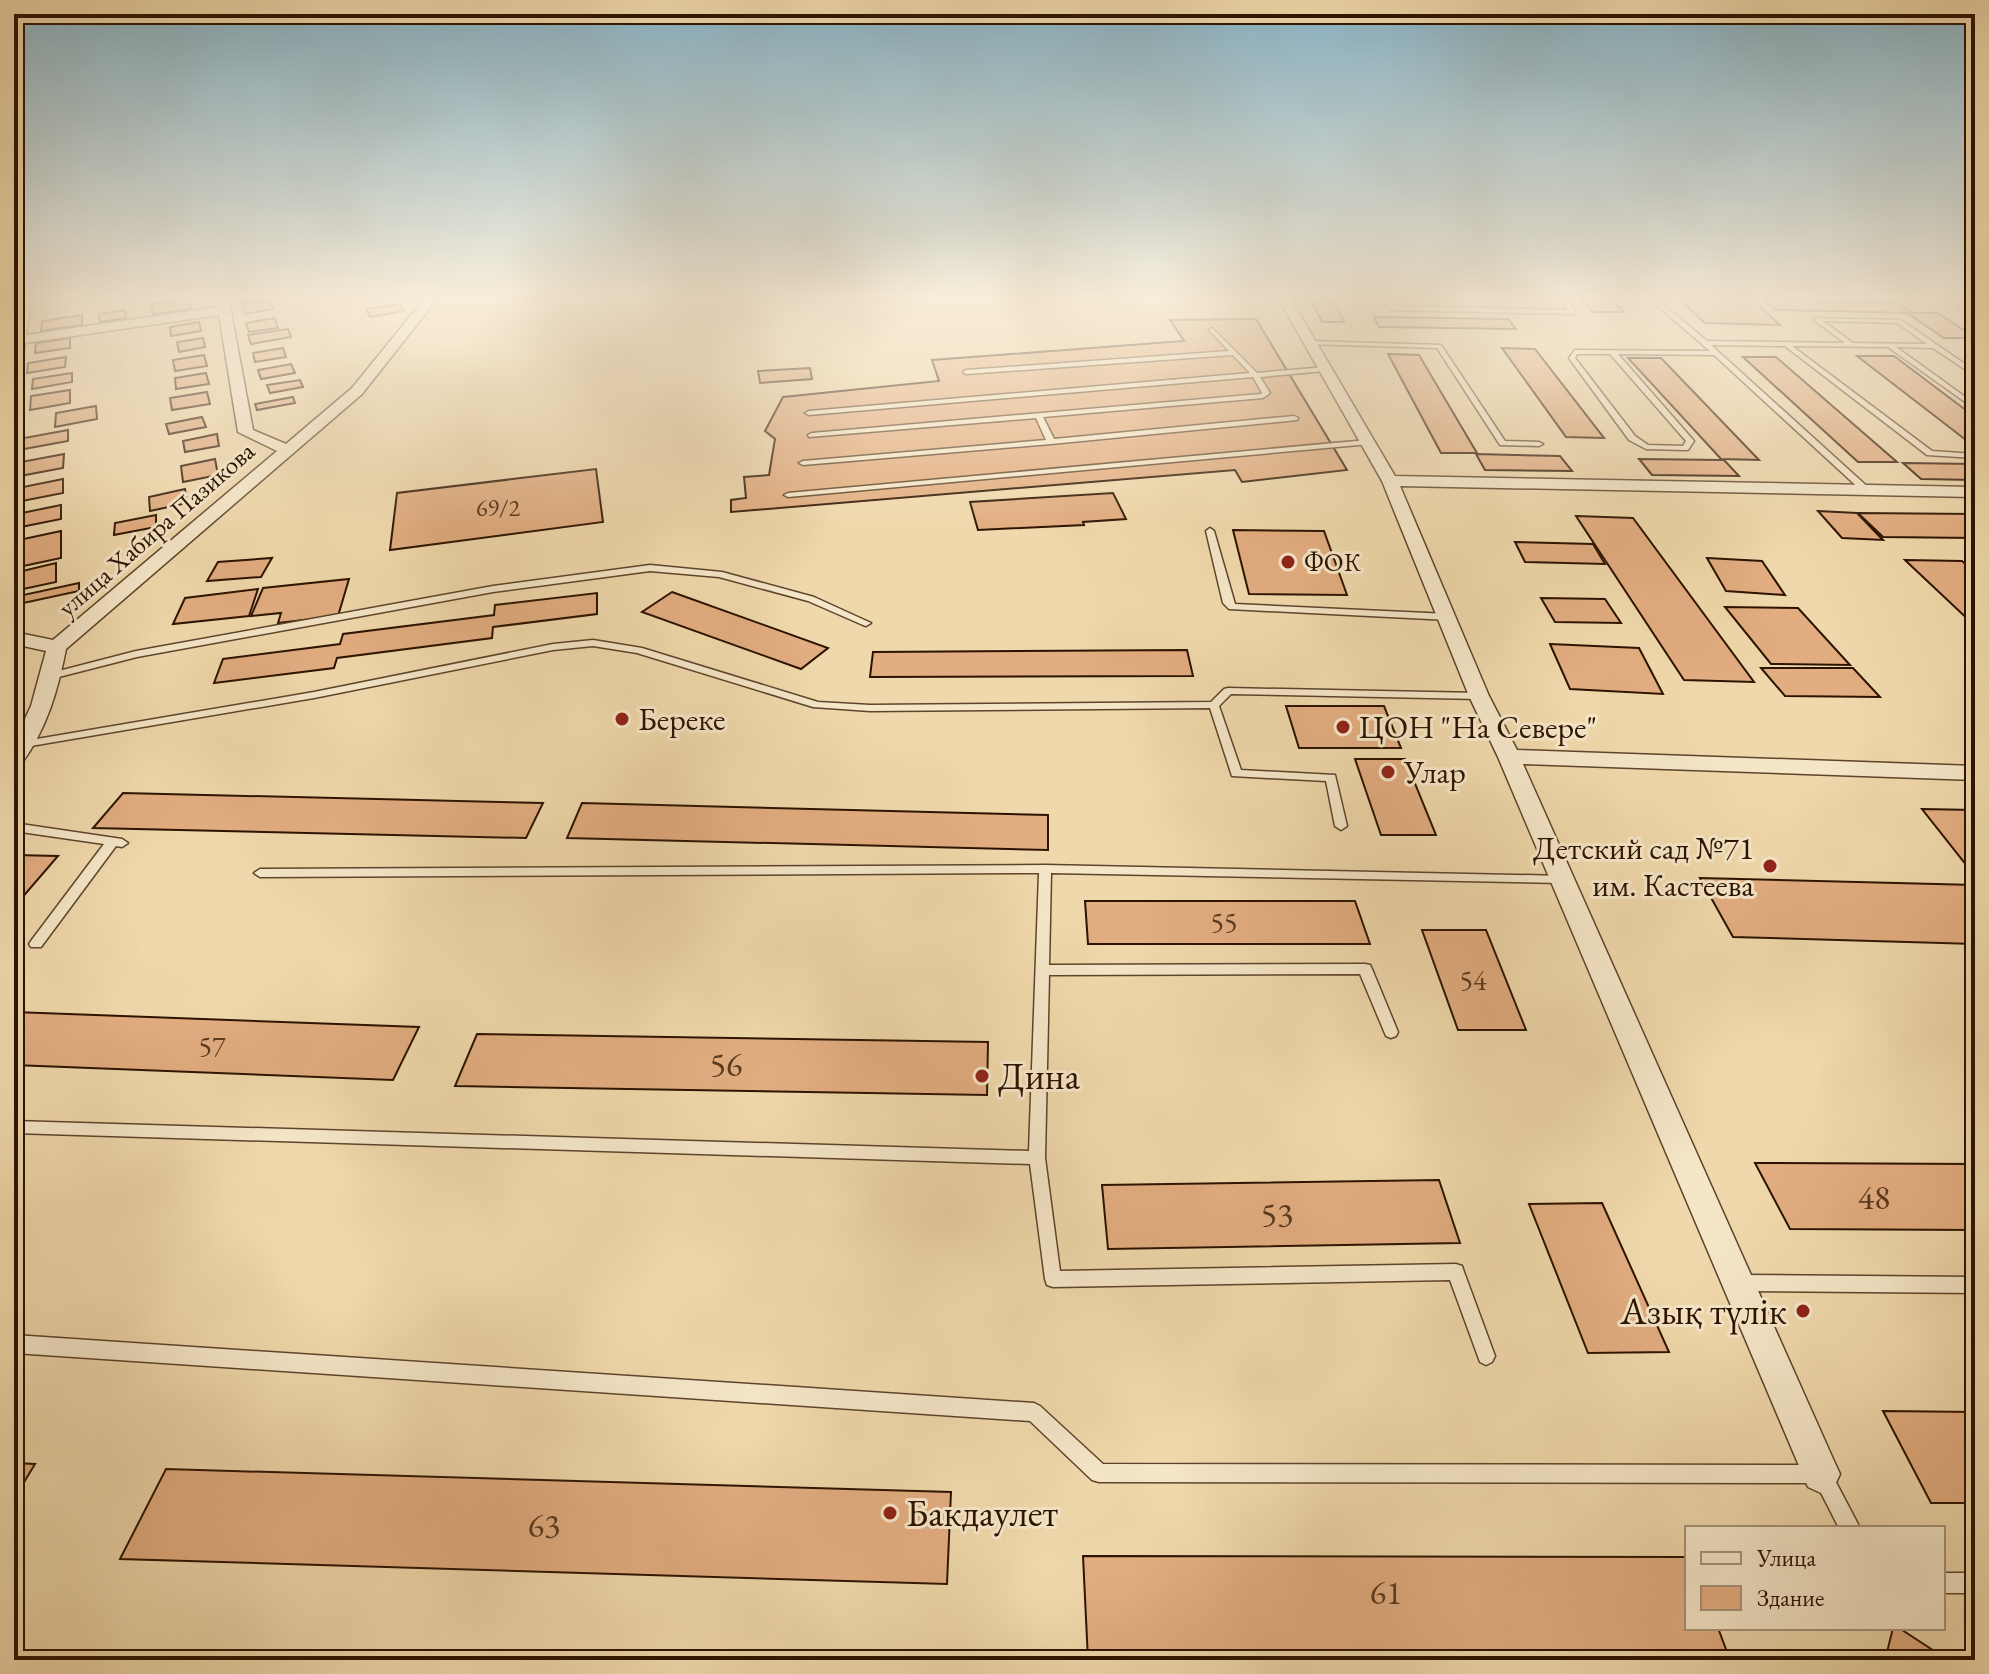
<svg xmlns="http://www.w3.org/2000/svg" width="1989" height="1674" font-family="'EB Garamond',serif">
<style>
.building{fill:#e2ad80;stroke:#2c1300;stroke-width:2}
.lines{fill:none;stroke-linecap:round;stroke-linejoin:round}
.service-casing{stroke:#5d442b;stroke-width:3}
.minor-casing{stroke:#5d442b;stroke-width:3}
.service{fill:#f5e6c8;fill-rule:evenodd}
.minor{fill:#f5e6c8;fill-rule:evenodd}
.poi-dot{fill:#8f2418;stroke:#f5e6c8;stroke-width:3}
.labels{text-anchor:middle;stroke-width:6;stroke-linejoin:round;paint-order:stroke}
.far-number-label{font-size:24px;fill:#5a3a20}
.far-street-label{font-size:26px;fill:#2c1300;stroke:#f5e6c8}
.far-poi-label{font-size:26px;fill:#2c1300;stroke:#f5e6c8;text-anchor:start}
.number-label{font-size:28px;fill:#5a3a20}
.poi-label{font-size:32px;fill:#2c1300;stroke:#f5e6c8;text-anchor:start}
.near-number-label{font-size:34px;fill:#5a3a20}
.near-poi-label{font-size:38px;fill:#2c1300;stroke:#f5e6c8;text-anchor:start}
</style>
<rect width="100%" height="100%" fill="#efd8ab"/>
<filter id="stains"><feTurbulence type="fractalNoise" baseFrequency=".0025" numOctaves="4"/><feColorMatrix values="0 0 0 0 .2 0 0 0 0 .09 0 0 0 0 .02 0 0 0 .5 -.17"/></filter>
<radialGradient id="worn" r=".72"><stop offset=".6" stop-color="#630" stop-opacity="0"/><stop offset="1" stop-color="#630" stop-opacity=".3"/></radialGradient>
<g class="building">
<path d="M239 296H281V297L240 303Z"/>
<path d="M1578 296H1608L1624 312H1593Z"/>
<path d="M1675 296H1749L1780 325 1705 323Z"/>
<path d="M189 299 191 309 153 315 151 304Z"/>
<path d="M1311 300H1333L1344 322H1322Z"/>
<path d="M1762 300 1897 303 1913 313 1776 310Z"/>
<path d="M271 301 273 309 245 314 242 305Z"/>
<path d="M400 304 404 311 370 317 366 309Z"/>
<path d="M125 310 126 318 100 322 99 314Z"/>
<path d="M1907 313H1938L1975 338H1944Z"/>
<path d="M82 315V325L41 331 42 321Z"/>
<path d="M1374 317 1508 319 1516 329 1379 327Z"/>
<path d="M275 318 278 328 249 332 246 323Z"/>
<path d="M1256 319 1347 470 1242 482 1235 470 731 512V500L746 498 744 477 769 475 775 439 765 431 783 397 939 381 932 360 1184 341 1170 320Z"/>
<path d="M199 322 201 331 171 336 170 327Z"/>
<path d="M288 329 291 337 251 344 248 335Z"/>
<path d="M70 338V348L35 353 36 343Z"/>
<path d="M203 338 205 347 179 352 177 342Z"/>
<path d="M283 348 286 357 255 362 253 353Z"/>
<path d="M1502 348 1535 349 1604 438 1566 437Z"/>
<path d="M1388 354 1419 355 1477 453H1441Z"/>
<path d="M204 355 207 366 175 371 173 360Z"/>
<path d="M1857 356H1894L1975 417V447Z"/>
<path d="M66 357 65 367 27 373 28 363Z"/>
<path d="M1743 357H1776L1897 462H1858Z"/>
<path d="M1628 358H1661L1759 460 1721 459Z"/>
<path d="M291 364 295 373 261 379 258 370Z"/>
<path d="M810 368 812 379 760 383 758 371Z"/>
<path d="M72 373V382L32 389 33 379Z"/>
<path d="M206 373 209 384 176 389 175 378Z"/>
<path d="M300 380 303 387 270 393 267 385Z"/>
<path d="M70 390V403L30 410 31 396Z"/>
<path d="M207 392 210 404 172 410 170 398Z"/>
<path d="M293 397 295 403 257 410 255 404Z"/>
<path d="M96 406 97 419 55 427 56 413Z"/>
<path d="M202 417 206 427 169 434 166 424Z"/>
<path d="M68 430V441L24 449V438Z"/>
<path d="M217 434 219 446 185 452 183 441Z"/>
<path d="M64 454 63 468 20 476 21 462Z"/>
<path d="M1476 454 1560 456 1572 471 1485 470Z"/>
<path d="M215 459 218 475 183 482 181 466Z"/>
<path d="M1639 459 1724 460 1739 476 1652 475Z"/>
<path d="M1903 463 1975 464V480L1921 479Z"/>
<path d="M596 469 603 522 390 550 397 493Z"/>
<path d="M63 479V493L17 502 18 488Z"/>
<path d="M185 489 187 503 150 511 149 497Z"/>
<path d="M1113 493 1126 519 1083 522 1084 525 978 530 970 502Z"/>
<path d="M61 505V519L16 528 17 514Z"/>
<path d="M1818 511 1857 513 1883 540 1842 538Z"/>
<path d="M1858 513 1975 514V538L1883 537Z"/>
<path d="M156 515V527L114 535 115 523Z"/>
<path d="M1576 516 1633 518 1754 682 1684 680Z"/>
<path d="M1233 530 1324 531 1347 595 1249 594Z"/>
<path d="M61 531V558L14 568V541Z"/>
<path d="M1515 542 1593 544 1605 564 1525 562Z"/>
<path d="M272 558 261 577 207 581 218 562Z"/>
<path d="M1707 558 1762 561 1785 595 1726 591Z"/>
<path d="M1905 560 1962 561 1975 572V626Z"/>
<path d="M56 563V582L14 591V573Z"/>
<path d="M349 579 338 616 278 623 281 613 251 616 263 588Z"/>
<path d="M79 583V591L14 605V597Z"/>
<path d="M258 589 249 616 173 624 185 598Z"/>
<path d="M672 592 828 648 801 669 642 612Z"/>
<path d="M597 593V614L493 627 492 638 337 658 334 668 214 683 223 659 340 644 343 634 494 615 495 605Z"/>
<path d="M1541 598 1605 599 1621 623 1555 622Z"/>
<path d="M1725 607 1798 608 1850 665 1771 664Z"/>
<path d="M1550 644 1639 648 1663 694 1570 689Z"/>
<path d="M1187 650 1193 676 870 677 873 652Z"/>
<path d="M1761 668H1853L1880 697 1785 696Z"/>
<path d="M1286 706H1384L1401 748H1299Z"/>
<path d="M1355 759H1405L1436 835H1381Z"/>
<path d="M123 793 543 803 526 838 93 828Z"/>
<path d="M582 803 1048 815V850L567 838Z"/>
<path d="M1922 809 1975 810V876Z"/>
<path d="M14 855 58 856 14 907Z"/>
<path d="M1700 878 1975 885V944L1733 937Z"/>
<path d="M1085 901H1355L1370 944H1088Z"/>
<path d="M1422 930H1486L1526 1030H1458Z"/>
<path d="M14 1012 419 1027 393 1080 14 1065Z"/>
<path d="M477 1034 988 1042 987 1095 455 1086Z"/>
<path d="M1755 1163 1975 1164V1230L1790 1229Z"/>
<path d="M1439 1180 1460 1243 1108 1249 1102 1185Z"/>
<path d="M1602 1203 1669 1352 1588 1353 1529 1204Z"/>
<path d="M1883 1411 1975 1412V1503H1931Z"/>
<path d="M14 1463 35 1464 14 1499Z"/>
<path d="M166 1469 951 1492 947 1584 120 1559Z"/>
<path d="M1083 1556 1687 1557V1628H1718L1730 1660H1088Z"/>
<path d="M1893 1628H1899L1948 1660H1885Z"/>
</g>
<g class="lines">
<g class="service-casing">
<g id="service">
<path d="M1379 296H1386L1394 306 1568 310 1558 296H1564L1576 312 1573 314 1392 310Z"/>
<path d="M1646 296H1653L1707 341 1845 343 1814 320V318L1901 320 1975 371V376L1933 348 1896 347 1975 404V409L1888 347 1792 346 1932 451 1975 454V458L1927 455 1785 346 1711 345 1869 488V492H1863L1714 355 1618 354 1694 441 1688 450H1685L1646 449 1629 440 1569 358 1575 350 1710 351ZM1823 321 1897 323 1927 344 1853 343ZM1577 354H1610L1686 441 1683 446 1648 445 1635 436 1575 358Z"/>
<path d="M1943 296H1951L1975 311V316Z"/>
<path d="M1212 328 1257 373 1325 367 1328 369 1325 371 1260 377 1270 393 1263 398 1043 417 1054 439 1294 416 1298 418 1297 420 1051 444 803 465 799 463 803 461 1046 440 1036 418 809 437 808 435 812 433 1261 394 1262 393 1253 377 809 415 805 413 809 411 1250 373 1233 355 966 374 963 372 966 370 1229 351 1210 331 1209 330Z"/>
<path d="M1309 341 1441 345 1505 441 1539 442 1543 444 1539 446 1500 445 1437 348 1307 344 1306 343Z"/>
<path d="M1367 440H1370V444L788 497 784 495 788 493Z"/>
<path d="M1210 528 1214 531 1235 604 1449 614 1454 617 1449 620 1229 609 1223 603 1206 531Z"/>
<path d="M650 565 722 572 814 597 871 623 866 626 863 625 808 601 719 577 650 571 493 592 137 657 51 679 46 676 47 674 136 651 493 586Z"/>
<path d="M593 640 642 648 818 702 870 705 1211 702 1224 689 1228 688 1479 693 1484 696 1479 699 1231 694 1219 706 1241 770 1335 775 1347 826 1341 830 1335 826 1326 781 1232 776 1210 708 870 711 813 707 637 653 593 646 553 650 314 698 25 747 20 744 25 741 314 692 553 644Z"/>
<path d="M14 823 122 839 128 843 122 847 116 846 41 947H31L29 944 31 941 104 844 14 831Z"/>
<path d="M1045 865 1566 876 1568 879 1566 882 1562 883 1051 873 1049 965 1365 964 1370 965 1372 969 1398 1032 1396 1036 1391 1038 1386 1036 1360 974 1049 975 1045 1158 1060 1271 1456 1264 1462 1266 1464 1272 1495 1356 1492 1362 1486 1365 1480 1362 1450 1280 1053 1287 1047 1285 1045 1279 1030 1164 14 1133V1121L1029 1151 1039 873 260 877 254 873 260 869Z"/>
<path d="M1741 1275 1975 1277V1293L1741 1291 1735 1289 1733 1283 1735 1277Z"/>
<path d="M14 1335 1034 1403 1040 1406 1103 1464 1821 1465 1828 1467 1860 1528H1839L1816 1483 1099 1482 1092 1480 1030 1421 14 1353Z"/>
<rect x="1943" y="1573" width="32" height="20"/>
</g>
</g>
<g class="minor-casing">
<g id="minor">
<path d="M20 296H32L26 335 218 307 216 296H228L253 430 286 444 352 388 425 298 443 296 433 304 362 394 66 649C58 690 47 728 22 763L14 765V742L31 706 46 651 14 644V632L53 640 277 451 238 432 219 315 25 343 21 372 14 376V331Z"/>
<path d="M1277 296H1289L1395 476 1975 487V497L1400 486 1489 696 1517 750 1975 766V780L1523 764 1834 1461 1840 1474 1834 1487 1821 1493 1808 1487 1498 757 1469 696 1382 481Z"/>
</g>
</g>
<use href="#service" class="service"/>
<use href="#minor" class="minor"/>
</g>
<linearGradient id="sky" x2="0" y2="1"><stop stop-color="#89b7cc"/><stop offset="0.56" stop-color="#f8edd9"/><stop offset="1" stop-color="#f8edd9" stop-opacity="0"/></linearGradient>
<rect width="1989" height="531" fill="url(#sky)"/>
<g class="poi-dot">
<circle cx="1288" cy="562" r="8"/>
<circle cx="622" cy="719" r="8"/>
<circle cx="1343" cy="727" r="8"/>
<circle cx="1388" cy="772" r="8"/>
<circle cx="1770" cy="866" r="8"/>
<circle cx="982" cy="1076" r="8"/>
<circle cx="1803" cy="1311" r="8"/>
<circle cx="890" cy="1513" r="8"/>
</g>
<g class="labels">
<g class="far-number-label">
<text x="498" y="516">69/2</text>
</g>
<g class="far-street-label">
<text transform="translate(156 529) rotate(-41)" y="9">улица Хабира Пазикова</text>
</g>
<g class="far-poi-label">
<text x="1304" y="571">ФОК</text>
</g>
<g class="number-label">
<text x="1224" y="932">55</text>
<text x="1473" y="990">54</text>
<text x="212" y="1056">57</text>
</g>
<g class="poi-label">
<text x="638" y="730">Береке</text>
<text x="1359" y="738">ЦОН "На Севере"</text>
<text x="1404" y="783">Улар</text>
<text x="1754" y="859" text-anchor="end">Детский сад №71<tspan x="1754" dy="37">им. Кастеева</tspan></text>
</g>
<g class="near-number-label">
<text x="726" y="1076">56</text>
<text x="1874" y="1209">48</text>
<text x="1277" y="1226">53</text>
<text x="544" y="1537">63</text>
<text x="1386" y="1604">61</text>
</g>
<g class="near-poi-label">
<text x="998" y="1089">Дина</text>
<text x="1787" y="1324" text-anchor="end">Азық түлік</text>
<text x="906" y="1526">Бакдаулет</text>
</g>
</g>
<rect width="1989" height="1674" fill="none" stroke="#efd8ab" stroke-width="48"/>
<rect x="16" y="16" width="1957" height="1642" fill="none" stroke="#2c1300" stroke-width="4"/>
<rect x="24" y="24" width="1941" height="1626" fill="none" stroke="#2c1300" stroke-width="2"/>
<rect x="1685" y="1526" width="260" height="104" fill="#f5e6c8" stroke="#a59278" stroke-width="2"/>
<rect x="1701" y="1552" width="40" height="12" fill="#f5e6c8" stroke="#a59278" stroke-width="2"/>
<text x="1757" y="1566" font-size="24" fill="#2c1300">Улица</text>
<rect x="1701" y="1586" width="40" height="24" fill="#e2ad80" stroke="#a59278" stroke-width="2"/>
<text x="1757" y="1606" font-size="24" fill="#2c1300">Здание</text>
<rect width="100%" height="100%" filter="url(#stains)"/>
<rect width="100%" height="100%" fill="url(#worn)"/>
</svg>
